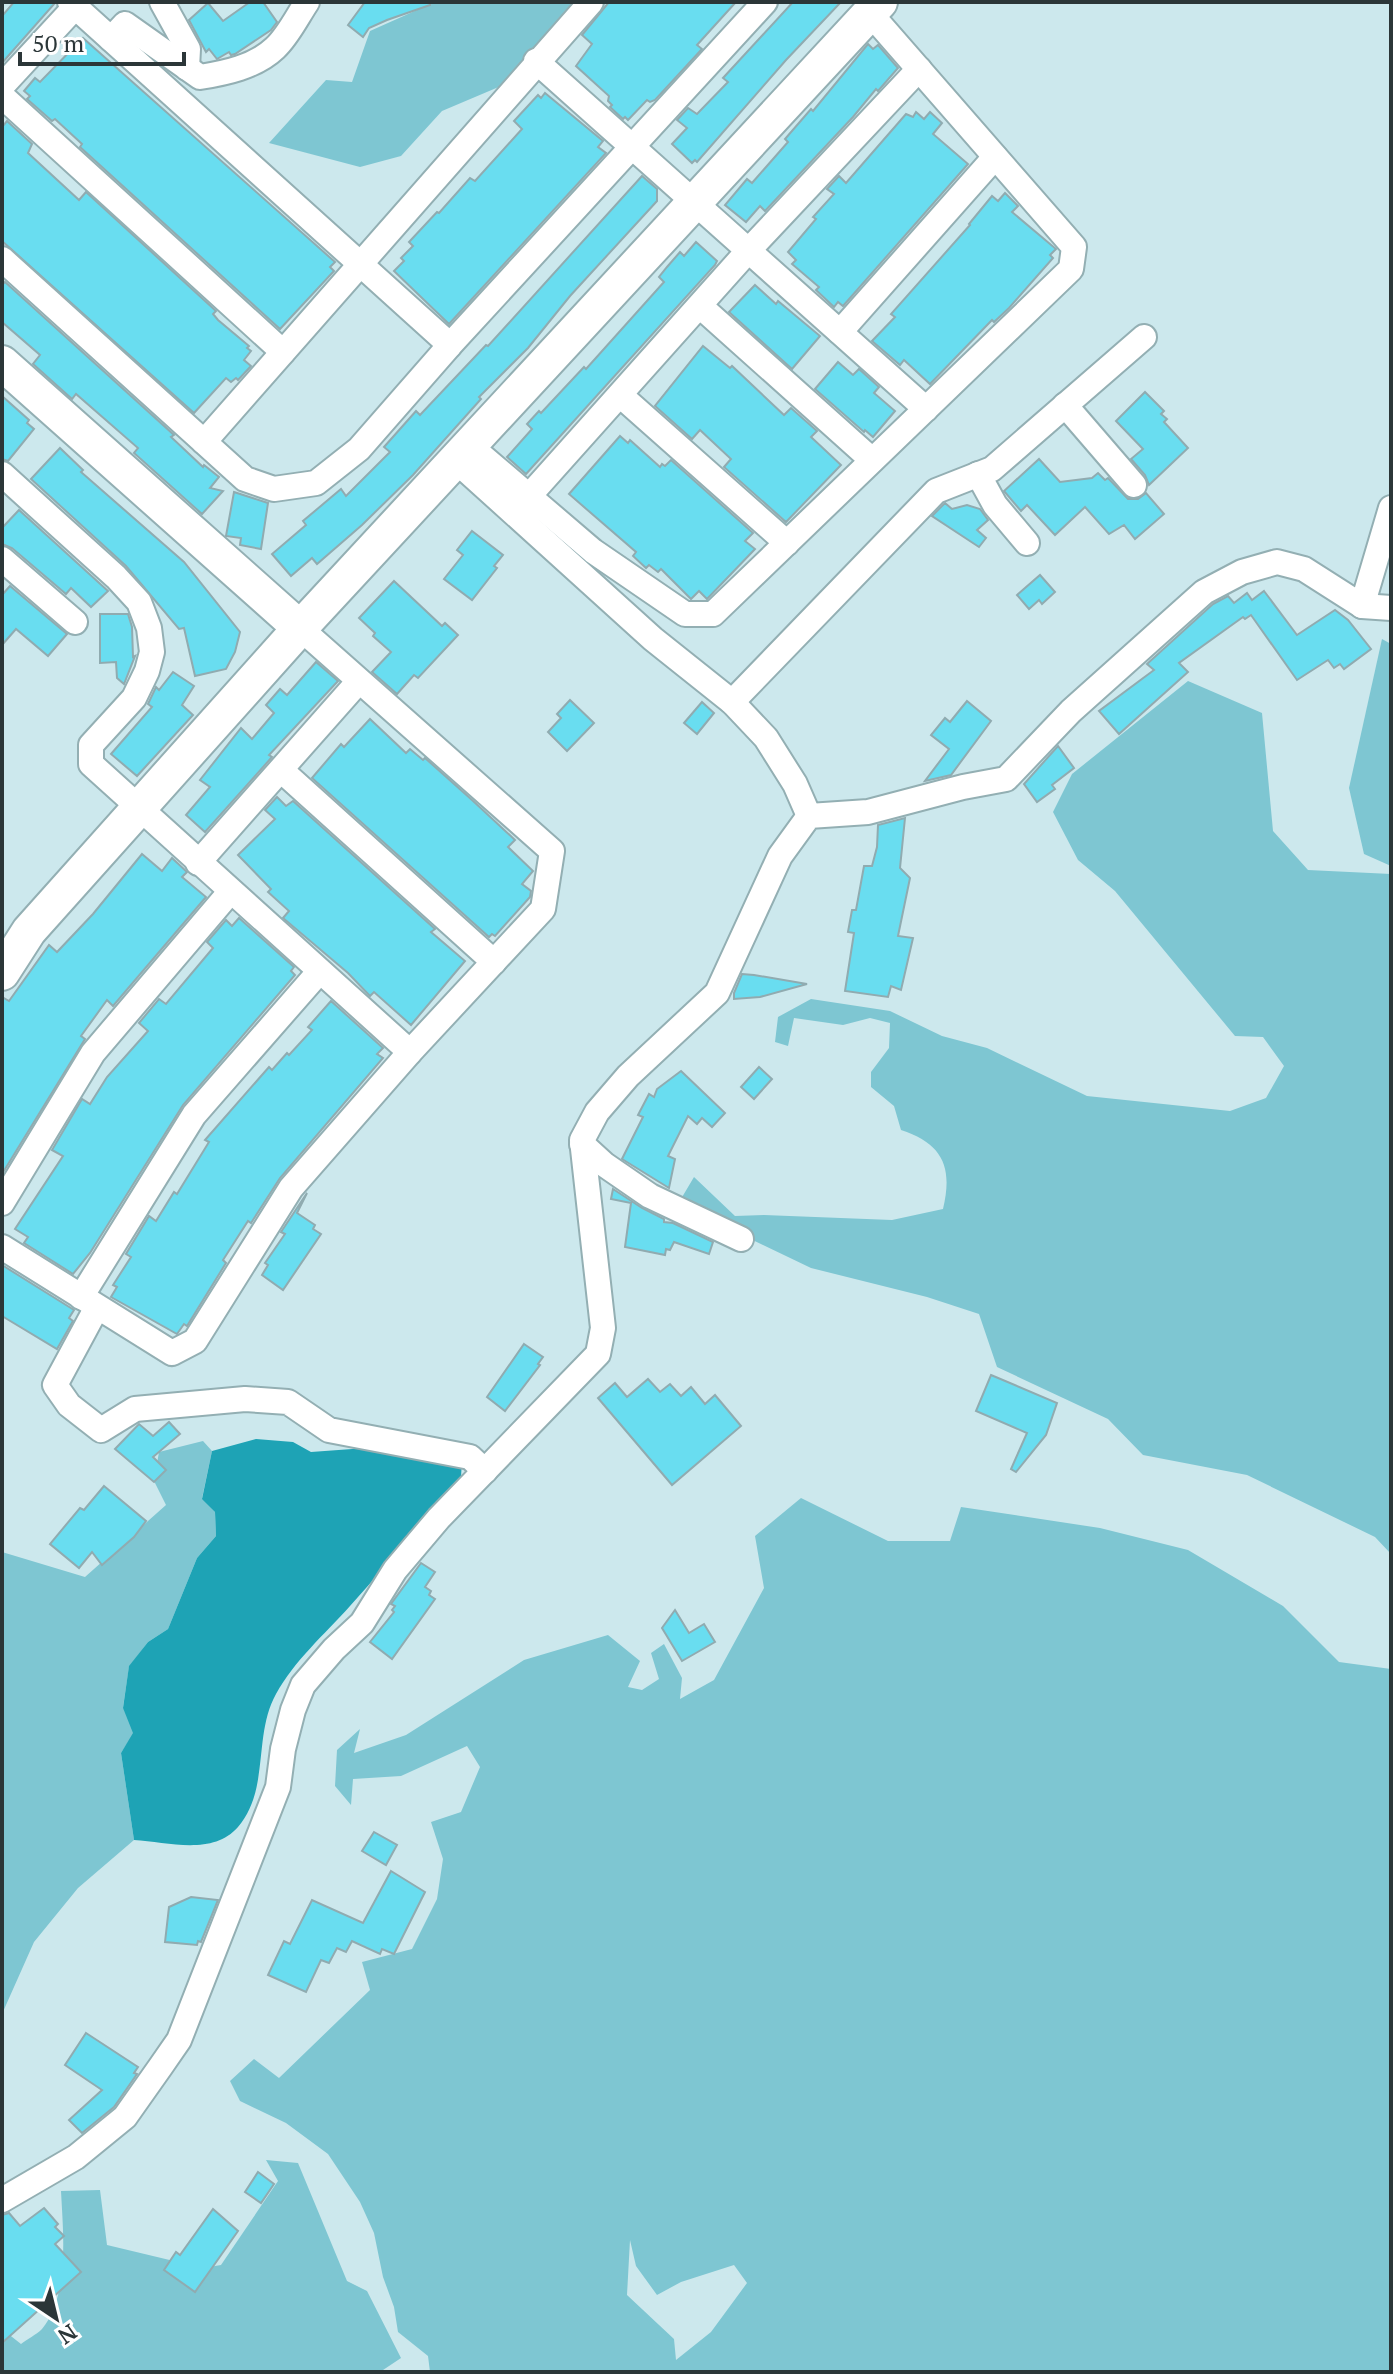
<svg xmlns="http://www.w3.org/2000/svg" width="1393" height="2374" font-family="'PT Serif',serif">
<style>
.green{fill:#7ec6d2;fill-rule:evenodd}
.water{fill:#1ea3b5}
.building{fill:#69ddf0;stroke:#90abb0;stroke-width:2}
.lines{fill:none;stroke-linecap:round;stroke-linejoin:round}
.street-casing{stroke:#93afb3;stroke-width:28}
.secondary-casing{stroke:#93afb3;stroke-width:38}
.street{stroke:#fff;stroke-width:24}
.secondary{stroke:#fff;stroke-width:34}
</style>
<rect width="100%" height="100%" fill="#cce8ed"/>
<g class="green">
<path d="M435 2H573L501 86 442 111 401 156 360 167 269 143 326 80 352 82 370 31Z"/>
<path d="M1382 639 1391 644V866L1364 854 1349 788Z"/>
<path d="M1188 681 1262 713 1273 831 1308 870 1391 874V1554L1375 1537 1247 1475 1143 1455 1108 1419 997 1367 979 1314 927 1297 811 1268 678 1204 694 1177 735 1216 764 1215 892 1220 943 1209C953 1167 943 1144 901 1130L894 1106 871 1087V1072L889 1048 890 1023 870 1018 843 1025 794 1018 788 1046 775 1042 778 1017 811 999 890 1011 942 1036 987 1048 1087 1096 1230 1111 1266 1098 1284 1066 1263 1037 1235 1036 1115 891 1078 860 1053 812 1072 774Z"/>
<path d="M203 1441 212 1451 202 1498 215 1512 216 1536 197 1558 168 1629 148 1642 129 1667 123 1707 134 1733 121 1753 134 1840 78 1888 34 1942 2 2014V1552L85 1577 166 1505 154 1481 159 1452Z"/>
<path d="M801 1498 888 1541H950L961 1507 1100 1528 1188 1550 1283 1606 1339 1662 1391 1669V2372H430L428 2356 398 2332 394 2307 383 2277 374 2233 360 2202 328 2154 286 2123 240 2101 230 2081 254 2059 279 2078 370 1990 362 1962 412 1949 437 1899 443 1859 431 1822 461 1812 480 1767 467 1746 401 1776 353 1779 351 1805 335 1786 337 1750 360 1729 354 1753 406 1735 524 1660 608 1635 640 1661 628 1687 642 1690 659 1679 651 1653 664 1644 682 1678 680 1699 714 1680 764 1588 755 1536ZM630 2240 636 2266 657 2295 681 2282 734 2265 747 2283 711 2332 676 2360 674 2339 627 2295Z"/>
<path d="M266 2160 298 2163 347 2281 367 2291 401 2358 380 2372H2V2329L21 2344C27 2339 36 2335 42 2329 70 2295 63 2231 61 2191L100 2190 107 2245 203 2268 221 2265 278 2181Z"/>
</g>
<path class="water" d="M256 1439 293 1442 311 1452 366 1448 462 1460 461 1477C424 1520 388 1564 350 1606 324 1635 295 1660 276 1694 253 1735 270 1790 238 1827 213 1856 168 1842 134 1840L121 1753 133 1733 123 1708 129 1666 148 1642 168 1629 197 1558 216 1536 215 1512 202 1499 212 1451Z"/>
<g class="building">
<path d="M14 2 55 3 2 63V16Z"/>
<path d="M250 2H263L277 22 271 30 235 54 231 55 229 52 217 59 209 49 206 52 189 20 208 3 223 21Z"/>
<path d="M365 2H430V5L387 20 369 28 363 37 348 25Z"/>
<path d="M609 2H736L697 45 702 49 655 100 650 102 647 100 628 120 625 117 623 119 610 107 612 105 608 101 609 96 576 66 592 44 582 35Z"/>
<path d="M793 2H841L786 60 697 162 695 160 692 163 672 144 687 128 677 120 688 108 697 114 728 82 723 78Z"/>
<path d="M83 38 335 262 330 267 334 271 280 329 80 147 82 144 55 119 52 121 27 99 30 96 24 91 35 78 40 82Z"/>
<path d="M868 44 873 49 878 45 898 68 878 91 876 89 853 117 765 211 760 206 746 222 725 205 747 179 752 183 788 142 785 139 811 109 813 111Z"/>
<path d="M545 93 603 141 598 147 606 153 449 324 394 271 404 261 401 258 413 246 409 242 437 212 439 213 470 178 475 181 522 129 514 121 538 95 541 98Z"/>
<path d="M916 112 924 119 930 112 942 123 933 134 968 164 843 306 838 302 834 307 816 290 819 287 792 264 796 260 788 252 816 219 813 217 834 194 827 189 839 176 846 183 906 114 913 117Z"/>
<path d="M7 121 32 144 28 153 79 200 86 192 216 311 213 314 218 320 249 346 247 348 251 351 244 360 251 366 238 380 236 378 231 382 226 378 194 413 2 241V127Z"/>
<path d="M642 176 657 189V201L570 296 528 348 479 397 481 399 413 475 362 525 317 564 312 558 291 576 272 554 306 525 303 521 341 489 346 496 390 452 384 447 416 411 420 415 486 345 488 346Z"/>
<path d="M1005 193 1018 206 1012 212 1056 249 1050 255 1053 258 1009 308 994 322 992 320 930 384 904 360 900 365 872 341 895 317 891 314 970 225 969 224 992 196 998 201Z"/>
<path d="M696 242 717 261 715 265 526 474 507 457 532 429 527 424 539 411 541 413 584 367 586 369 664 282 659 277 667 267 680 252 684 256Z"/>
<path d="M5 282 174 435 171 437 203 467 204 465 219 477 210 488 223 491 202 514 134 453 138 448 76 394 72 399 33 364 40 355 2 322V285Z"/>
<path d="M755 285 776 304 778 301 820 336 792 369 729 312Z"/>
<path d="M703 346 730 368 732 366 784 415 791 408 817 431 811 437 841 465 786 522 724 467 731 459 700 430 692 439 655 406Z"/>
<path d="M838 362 853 375 859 369 879 387 874 393 895 411 873 437 865 430 864 432 815 389Z"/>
<path d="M1145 392 1164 411 1161 414 1167 419 1164 422 1188 448 1149 485 1145 475 1131 459 1143 449 1116 421Z"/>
<path d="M2 396 29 420 27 423 34 429 8 461 2 459Z"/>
<path d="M620 436 628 443 630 440 660 467 662 464 665 466 671 460 753 533 745 541 755 549 707 599 699 591 691 599 661 569 658 572 649 565 646 568 633 556 636 552 569 494Z"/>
<path d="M60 448 83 470 81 472 184 562 240 632 235 652 226 669 195 676 184 628 179 629 126 566 31 479Z"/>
<path d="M1039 459 1060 482 1092 478 1098 473 1105 480 1108 478 1128 499H1138L1146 493 1164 514 1135 539 1124 525 1109 534 1085 507 1055 535 1027 505 1021 511 1004 491Z"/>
<path d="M234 492 268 503 261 549 240 545 241 538 226 536Z"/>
<path d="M945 503 952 509 967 505 980 509 988 520 977 530 986 538 979 547 932 516Z"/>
<path d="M19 510 108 591 91 607 71 588 66 594 12 548 2 544V528Z"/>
<path d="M472 531 503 555 494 566 497 568 472 600 444 579 463 555 457 550Z"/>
<path d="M1040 575 1055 592 1042 604 1039 600 1029 609 1017 595Z"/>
<path d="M394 581 442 626 445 623 458 635 418 678 414 675 397 694 372 672 391 652 373 636 375 633 359 618Z"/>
<path d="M10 586 67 634 48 656 16 629 2 645V595Z"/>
<path d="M1264 591 1297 635 1335 610 1348 620 1371 649 1344 669 1340 664 1334 668 1328 660 1297 680 1251 615 1245 619 1243 617 1179 663 1188 672 1119 734 1099 711 1154 670 1147 664 1213 604 1228 596 1234 603 1247 593 1252 600Z"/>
<path d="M100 614H128L132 627 133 657 135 656 124 684 117 678 116 662 100 663Z"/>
<path d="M316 662 338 681 269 755 272 757 205 832 186 815 210 787 200 780 241 728 252 739 274 713 266 705 280 689 287 695Z"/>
<path d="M173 672 194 686 182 705 193 715 137 776 111 754 152 707 148 704 156 687 159 690Z"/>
<path d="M570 700 594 723 567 751 548 732 561 718 557 714Z"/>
<path d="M967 701 991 721 951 775 925 781 949 749 931 735 945 718 950 722Z"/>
<path d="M702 702 714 713 697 734 684 723Z"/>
<path d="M370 719 406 753 410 749 423 760 425 758 472 800 515 840 508 847 533 871 522 884 531 891 530 897 495 936 492 934 489 937 312 778 341 744 344 747Z"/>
<path d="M1058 746 1074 768 1052 785 1055 789 1037 802 1024 784Z"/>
<path d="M277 797 286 806 293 801 435 929 431 932 465 961 411 1025 374 992 370 996 348 973 283 918 289 911 268 892 271 889 238 855 275 819 265 810Z"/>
<path d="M905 818 900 868 910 878 898 936 913 938 901 990 891 986 888 997 845 991 854 933 848 932 852 910H856L864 866H872L877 847 878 825Z"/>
<path d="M142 854 162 871 172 858 187 872 182 877 206 897 113 1006 107 1000 81 1036 85 1039 2 1174V997L9 1001 49 945 57 952 93 914Z"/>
<path d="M239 918 294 967 291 971 295 975 183 1105 90 1253 73 1274 24 1243 28 1237 15 1229 63 1156 52 1150 82 1099 90 1104 107 1077 148 1031 139 1023 159 999 166 1004 213 948 207 942 226 920 232 926Z"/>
<path d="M742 974 754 975 807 984 760 997 734 999V993Z"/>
<path d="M331 1001 383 1048 377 1054 383 1058 280 1178 251 1223 248 1221 223 1260 226 1263 187 1326 184 1324 177 1334 111 1297 117 1287 113 1285 131 1257 126 1254 149 1216 156 1221 174 1192 177 1194 209 1142 205 1140 269 1067 272 1070 287 1053 289 1055 312 1030 308 1027Z"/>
<path d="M759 1067 772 1079 754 1099 741 1087Z"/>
<path d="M681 1071 725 1113 712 1127 702 1118 697 1124 688 1116 668 1156 675 1159 669 1188 622 1159 643 1117 638 1115 649 1094 654 1097 657 1089Z"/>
<path d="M613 1189 642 1208 664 1219V1222L673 1223 713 1242 709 1254 674 1242 670 1250 666 1249 665 1255 625 1247 631 1203 611 1199Z"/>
<path d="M307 1193 297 1213 315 1225 313 1229 321 1234 283 1290 262 1275 268 1265 265 1263 285 1234 281 1232Z"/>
<path d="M2 1265 74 1310 69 1318 73 1321 57 1349 2 1316Z"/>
<path d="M524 1344 543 1357 538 1364 540 1365 505 1411 487 1397Z"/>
<path d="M991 1375 1057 1403 1046 1435 1016 1472 1011 1469 1027 1433 976 1411Z"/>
<path d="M648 1379 660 1392 670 1384 681 1396 691 1387 705 1404 715 1395 741 1426 672 1485 598 1398 615 1383 627 1397Z"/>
<path d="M169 1422 180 1434 153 1457 166 1470 154 1482 115 1449 139 1424 153 1436Z"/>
<path d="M104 1486 146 1521 134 1537 102 1565 92 1552 79 1568 50 1544 80 1508 84 1510Z"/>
<path d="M421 1563 435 1572 425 1587 431 1591 429 1595 435 1599 392 1659 370 1642 394 1612 392 1610 395 1606 391 1604Z"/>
<path d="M675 1610 689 1633 704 1624 715 1642 682 1661 662 1628Z"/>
<path d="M374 1832 397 1845 386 1865 362 1851Z"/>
<path d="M391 1871 425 1892 394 1954 382 1949 380 1954 352 1941 346 1952 337 1948 329 1963 321 1960 306 1992 268 1975 284 1941 290 1944 312 1900 363 1923Z"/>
<path d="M191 1897 218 1900 201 1942 198 1941 197 1945 165 1942 169 1907Z"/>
<path d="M86 2033 138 2067 134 2073 137 2074 114 2107 82 2133 69 2120 102 2090 65 2065Z"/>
<path d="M258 2172 274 2184 261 2203 245 2192Z"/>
<path d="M44 2208 58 2224 55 2227 64 2236 55 2244 81 2272 2 2343V2215L9 2213 20 2226Z"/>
<path d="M213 2209 238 2231 195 2292 164 2270 176 2252 180 2255Z"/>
</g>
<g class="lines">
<g class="street-casing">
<g id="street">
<path d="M70 2 450 345"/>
<path d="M162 2 188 49 187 68"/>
<path d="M111 39 125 24 200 77C225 73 255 67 275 48 288 36 297 17 307 2"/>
<path d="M536 61 926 409"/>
<path d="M2 86 75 7"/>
<path d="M2 96 283 352"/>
<path d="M2 259 245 479 274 489 316 483 359 449 450 345 765 2"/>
<path d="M700 306 872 460"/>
<path d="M840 332 995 157"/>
<path d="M620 395 787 543"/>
<path d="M1065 405 1134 485"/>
<path d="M204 442 591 2"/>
<path d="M469 445 593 551 685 614H713L1071 269 1074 247 869 12"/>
<path d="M455 460 653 639 732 702 766 738 795 784 809 816"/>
<path d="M2 474 116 577 139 602 149 628 152 652 147 671 134 698 91 745V764L410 1052"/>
<path d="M978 474 995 505 1027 543"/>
<path d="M529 496 748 251 919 69"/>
<path d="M2 559 75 622"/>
<path d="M1362 606 1391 508"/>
<path d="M732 702 936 491 992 469 1144 337"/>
<path d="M281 770 494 962"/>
<path d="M198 863 359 681"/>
<path d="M582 1144 605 1165 650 1196 741 1239"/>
<path d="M2 1203 93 1053 230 892"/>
<path d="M2 1247 172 1353 195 1341 291 1188 410 1052 543 909 552 851 300 628"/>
<path d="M81 1297 194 1115 319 972"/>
<path d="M97 1307 55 1385 69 1405 101 1430 135 1409 245 1399 288 1402 329 1430 470 1457 485 1471"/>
<path d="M2 2200 76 2157 125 2117 161 2066 179 2040 278 1787 283 1749 293 1710 303 1685 334 1649 362 1623 395 1570 439 1518 598 1354 603 1328 582 1140 597 1112 628 1076 717 993 780 856 809 816 868 812 963 787 1006 779 1071 711 1204 592 1242 572 1277 562 1304 569 1362 606 1391 608"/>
</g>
</g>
<g class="secondary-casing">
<g id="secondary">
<path d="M2 363 300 628"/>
<path d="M2 973 29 931 300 628 880 2"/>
</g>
</g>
<use href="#street" class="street"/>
<use href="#secondary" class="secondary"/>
</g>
<rect width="1393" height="2374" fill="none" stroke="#2b3638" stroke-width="8"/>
<g transform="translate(56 2318) rotate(145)" stroke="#ffffff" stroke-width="6" paint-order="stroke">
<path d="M0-6L14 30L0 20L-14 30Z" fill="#2b3638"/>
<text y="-12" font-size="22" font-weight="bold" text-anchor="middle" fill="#2b3638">N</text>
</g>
<path d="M20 52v12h164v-12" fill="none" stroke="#2b3638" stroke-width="4"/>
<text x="32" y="52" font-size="24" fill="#2b3638" stroke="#ffffff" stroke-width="6" paint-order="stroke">50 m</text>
</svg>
